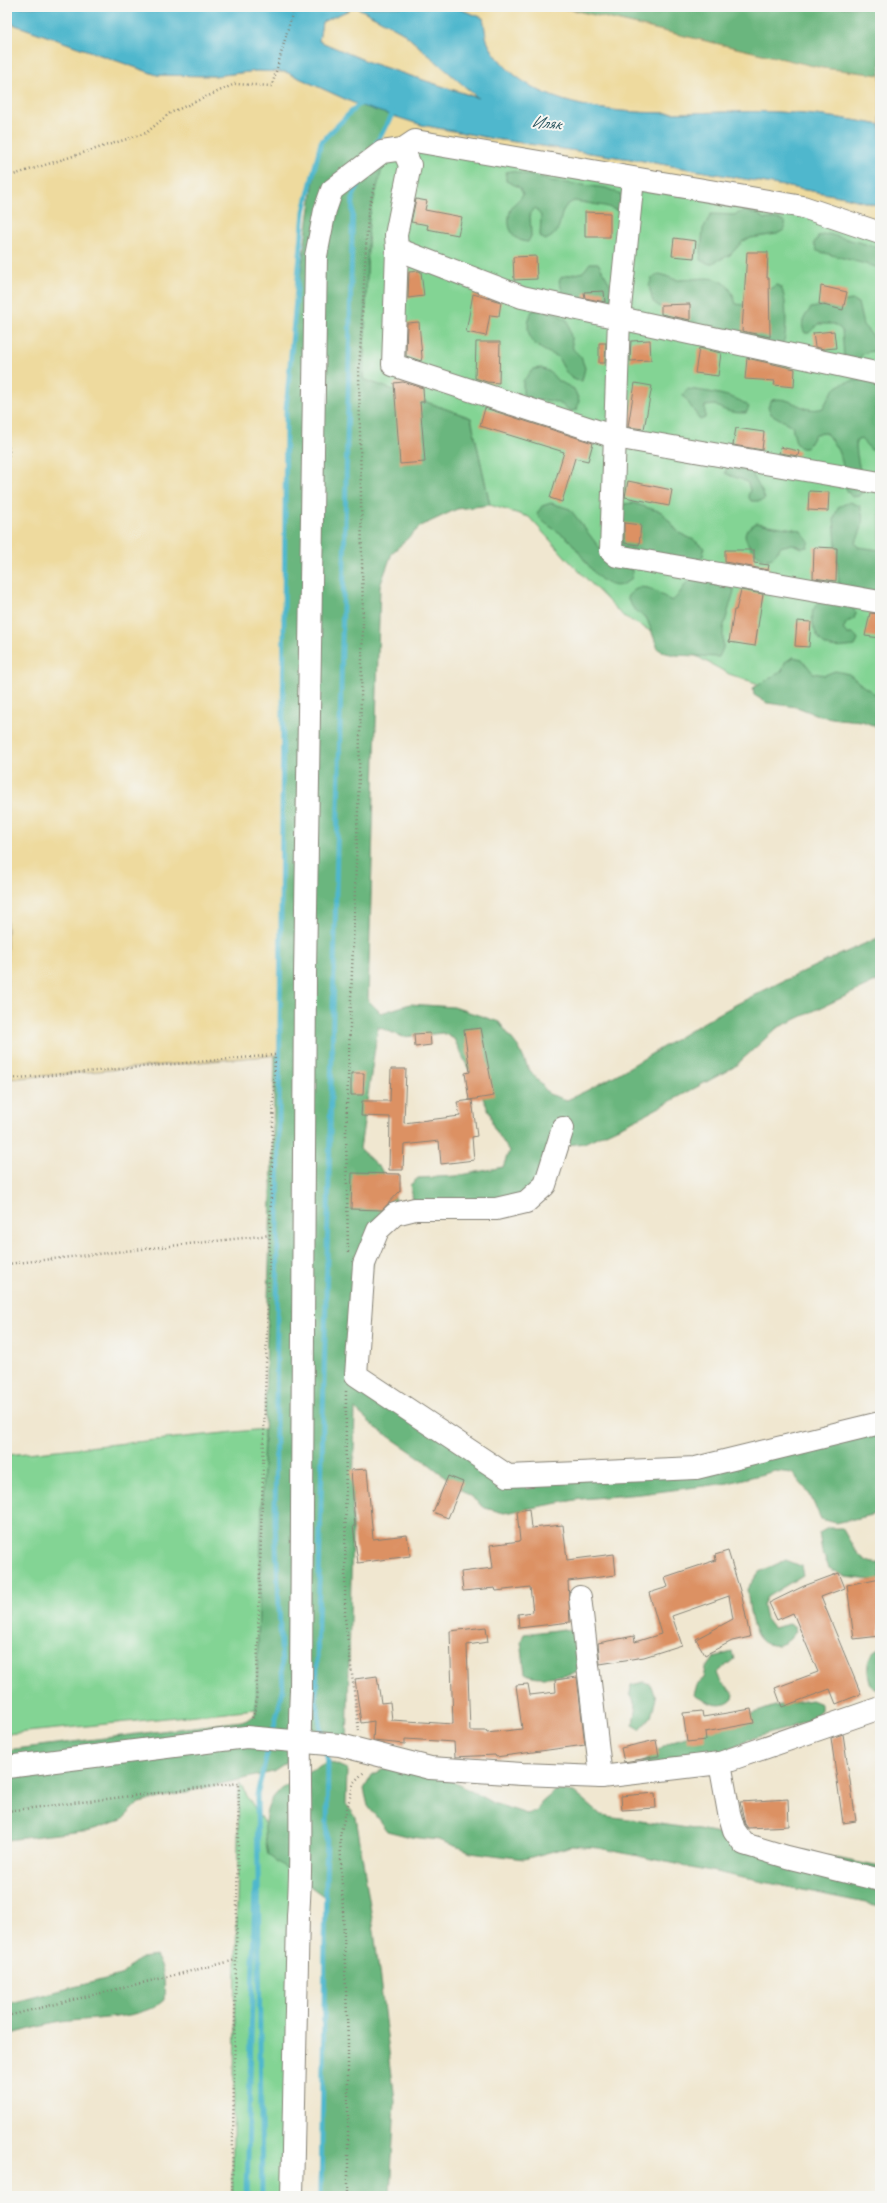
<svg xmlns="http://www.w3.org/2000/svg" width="887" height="2203" font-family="Caveat,sans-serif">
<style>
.green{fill:#83d494;stroke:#507858}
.forest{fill:#6ab67e;stroke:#43694d}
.sand{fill:#eeda9e;stroke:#857b5d}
.water{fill:#4fb7cd;stroke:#366a74;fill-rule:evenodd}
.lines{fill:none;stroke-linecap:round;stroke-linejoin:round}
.stream{stroke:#4fb7cd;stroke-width:5}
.building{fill:#dc9163}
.minor-casing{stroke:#868276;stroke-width:24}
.path{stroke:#868276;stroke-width:2.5;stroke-dasharray:1 3;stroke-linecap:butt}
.minor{stroke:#fff;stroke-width:22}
.labels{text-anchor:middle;stroke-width:4;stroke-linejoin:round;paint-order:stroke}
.water-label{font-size:17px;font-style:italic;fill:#305a63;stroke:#f6f6f2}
</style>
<rect width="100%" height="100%" fill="#f6f6f2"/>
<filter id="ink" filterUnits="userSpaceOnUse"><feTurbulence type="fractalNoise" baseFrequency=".025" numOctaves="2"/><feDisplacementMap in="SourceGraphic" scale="8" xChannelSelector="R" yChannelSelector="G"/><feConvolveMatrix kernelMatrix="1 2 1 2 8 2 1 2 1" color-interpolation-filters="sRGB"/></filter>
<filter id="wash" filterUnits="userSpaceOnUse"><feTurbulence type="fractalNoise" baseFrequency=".012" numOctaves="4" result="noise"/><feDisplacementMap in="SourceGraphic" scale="16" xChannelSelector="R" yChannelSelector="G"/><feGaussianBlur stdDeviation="0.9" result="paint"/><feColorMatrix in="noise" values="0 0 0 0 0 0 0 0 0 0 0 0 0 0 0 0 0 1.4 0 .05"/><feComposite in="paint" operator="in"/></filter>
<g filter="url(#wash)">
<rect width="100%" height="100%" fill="#f0e7d0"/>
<g class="green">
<path d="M440 144 805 211 880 237V725L729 674 623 616 569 561 529 517 490 505 471 418 363 380 369 218 377 179 386 161Z"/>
<path d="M264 1429 256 1709 7 1734V1455Z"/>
<path d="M239 1783 298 1877 283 2196H232Z"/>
</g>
<g class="forest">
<path d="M535 7H880V75L822 68 568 9Z"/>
<path d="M360 104 396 116 369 218 363 379 471 418 490 505 457 509 421 526 392 553 380 586 368 1000 381 1013 410 1004 454 1007 499 1022 519 1048 528 1068 549 1094 567 1100C618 1077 664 1045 713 1017 767 987 823 962 880 937V980L777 1028 734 1067 645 1115 584 1143 568 1145 540 1201 415 1209 410 1185 418 1178 456 1176 503 1167 509 1151 493 1126 490 1113 454 1039 443 1033 403 1037 378 1027 360 1149 381 1169 397 1204 378 1230 356 1375 508 1476 696 1468 880 1421V1513L836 1523 821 1519 809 1493 792 1473 775 1471 728 1483 641 1494 581 1499 504 1513 485 1508 425 1461 375 1427 355 1409 347 1749 294 1740 287 1763 273 1772 139 1803 122 1820 91 1830 7 1840V1750L242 1721 254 1716 256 1709 275 1061 285 452 291 342 320 137Z"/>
<path d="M512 171 551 181 606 188 621 194 619 211 605 206 574 201C572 202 568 204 566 206 557 218 564 233 545 240L540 236 541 216 535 208 530 213 531 236 528 242C511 241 505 224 511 209 513 203 520 200 523 194L519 187 506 181V172Z"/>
<path d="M743 211 757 214 765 219H779L785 222 784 230 777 234 751 238 743 241 730 255 710 264 700 260 703 229 711 214 734 215Z"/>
<path d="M828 234 880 248V268L817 251 814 243 819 236Z"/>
<path d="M590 263H598L614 291 611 301 574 299 564 296 559 281 561 277 583 272Z"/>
<path d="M659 274C666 275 673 280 679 280 707 279 727 270 736 304L745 305 776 285 780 286C787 294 787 330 784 341L777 345 689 327 653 302 649 286 652 278Z"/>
<path d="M852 300 858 303 863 325 878 342 877 350C869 353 862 350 859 361L844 357 842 330 834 324H818L809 333H805C799 323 805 316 811 308Z"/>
<path d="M540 309 557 314 568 321 573 349 581 357 585 368 582 381C567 381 564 367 557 356 534 348 521 336 532 311Z"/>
<path d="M541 368 550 372 557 380 574 389 579 400 577 410 570 411C558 400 548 399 533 401L523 394V381L533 369Z"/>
<path d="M861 380 880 384C880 388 881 393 880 397 879 403 875 405 876 412 876 424 885 437 877 449L871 450 861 439 856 441C856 460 862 473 863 491L859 496 852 497C839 483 846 473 841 458 838 449 832 441 826 433L815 434 807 448H801L796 443 792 426 771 414 768 407 772 400C793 395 802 415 823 408 833 388 837 382 861 380Z"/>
<path d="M687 389C704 391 738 395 749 407L746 413C734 413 725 412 715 405L705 406V418L700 420 683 395Z"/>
<path d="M727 467 752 472C755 482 762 489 765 499L761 501H751L748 496 750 490 748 483C740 477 733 478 725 473Z"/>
<path d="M850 502 860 506C865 522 863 527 855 543L858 547 880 550V567L878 571 879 590 876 595 839 585 834 519 838 507Z"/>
<path d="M551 503 570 509 598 546 611 559 632 570V578C629 580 625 584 622 585 599 592 582 552 568 539 558 530 543 525 537 514L542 506Z"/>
<path d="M633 503 662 512 679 533 694 540 704 548 703 556 697 560 619 548 618 511 624 504Z"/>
<path d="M756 523 800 530 809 541 807 547 802 548 792 544 780 547C778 551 775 557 770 559 760 562 741 541 746 531 748 528 753 525 756 523Z"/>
<path d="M690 579 730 583 734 591 723 629V648L719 657 675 655 666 653 658 649 647 619 633 608 627 597C643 577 656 593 672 601 680 595 683 586 690 579Z"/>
<path d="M821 601 851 605 856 613 854 619 847 622 843 629 847 634H854L858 640 855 646C846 647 836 649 827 646 816 641 810 621 813 610 815 606 818 604 821 601Z"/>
<path d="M793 657 802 659 813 673 825 675 835 671 849 674 863 686 880 697V728L862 721 838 719 820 716 797 707 767 703 754 695 753 688 782 671 785 662Z"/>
<path d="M828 1528H842C851 1542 860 1566 880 1563V1581L846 1577 829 1568 822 1551 819 1533Z"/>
<path d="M786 1560 801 1566 803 1575 767 1597 763 1605 766 1619 773 1628 789 1624 794 1626 796 1631C792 1638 786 1644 777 1645 750 1648 750 1608 747 1589L759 1572Z"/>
<path d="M564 1629 574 1631 580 1670 576 1673C560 1675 538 1681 525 1673L521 1641 524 1634Z"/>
<path d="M880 1648V1691L871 1686C867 1675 864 1652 880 1648Z"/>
<path d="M732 1652 734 1659 717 1673 721 1682 734 1694 733 1699C722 1711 706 1702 694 1695L697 1684 704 1678 706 1668 714 1657Z"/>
<path d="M644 1682 650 1684 656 1698 651 1717 640 1729 633 1725 636 1705 630 1694 631 1685Z"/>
<path d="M811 1700 821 1704V1711L813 1719 789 1728 747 1740 697 1767 640 1765 667 1743 775 1706Z"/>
<path d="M328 1761 347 1769 346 1804 356 1817 374 1931 395 2100 390 2196H321L326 1898 268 1855C264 1835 261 1809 277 1793 286 1784 315 1769 328 1761Z"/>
<path d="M386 1768 415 1769 445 1777 493 1803 527 1814 537 1811 541 1803 556 1790 574 1792 601 1815 694 1829 880 1867V1906L599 1848 572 1846 524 1859 471 1852 439 1840 411 1837 387 1831 368 1806 364 1789 372 1775Z"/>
<path d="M156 1956C165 1970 165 1983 164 2000 143 2020 90 2018 61 2022 43 2025 25 2031 7 2035V2004L121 1975 141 1958Z"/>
</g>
<g class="sand">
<path d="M356 7 401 31 479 98 371 63 319 41 322 22Z"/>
<path d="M454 7H535L568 9 822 68 880 75V125C846 118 812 114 778 112 690 108 545 135 490 47 485 39 485 26 483 18Z"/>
<path d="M7 22 157 75 214 76 257 71 286 72 358 105 321 142 304 211 286 409 278 1055 7 1079Z"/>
<path d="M392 115 422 125 495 139 644 161 845 197 880 206V237L805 211 440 144 373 159 379 135Z"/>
</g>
<path class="water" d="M7 7H454L483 18C485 26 485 39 490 47 545 135 690 108 778 112 812 114 846 118 880 125V206L845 197 644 161 495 139 422 125 358 105 286 72 257 71 214 76 157 75 7 22ZM356 7 401 31 478 98 371 63 319 41 322 22Z"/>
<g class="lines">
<g class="stream">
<path d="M373 149 392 115 396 112"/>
<path d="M272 1735 283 1690 275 1522 286 409 304 211 321 142 358 105 364 102"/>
<path d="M323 1738 316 1703 353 197 361 178"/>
<path d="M247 2196 255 1885"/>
<path d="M262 2196 257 1795 269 1745"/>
<path d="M321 2196 328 1761 325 1749"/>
</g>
</g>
<g id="blocks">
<g class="building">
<path d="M416 199 427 201 425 210 462 217 458 235 427 229 428 225 411 222Z"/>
<path d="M585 212 610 213V237H585Z"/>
<path d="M674 238 696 241 694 258 672 256Z"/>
<path d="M747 252H768L767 278H769L770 337 742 331Z"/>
<path d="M536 256 537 279 514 280 513 257Z"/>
<path d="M419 271 421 272 424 296 408 298 409 272Z"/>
<path d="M821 286 847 292 843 310 819 304Z"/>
<path d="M604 291 605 302 585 298 584 292Z"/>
<path d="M473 294 501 302 499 316 490 315 486 336 466 332Z"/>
<path d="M690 304V320L661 314V305Z"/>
<path d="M419 322 422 357 421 361 406 356 407 323Z"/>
<path d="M834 331 836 348 824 349 815 347 813 333Z"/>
<path d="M650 340 651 360 630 361 631 341Z"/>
<path d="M476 342H500L499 383 487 382 475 378Z"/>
<path d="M599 343H606L605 363H599Z"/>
<path d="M699 348 721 353 718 376 695 373Z"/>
<path d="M747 358 795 369 794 387 774 385 775 381 745 379Z"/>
<path d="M403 382 423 388 424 402H420L425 462 400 464 394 383Z"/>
<path d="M635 383 652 386 644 429 628 427Z"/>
<path d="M485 408 593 443 588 461 575 458 562 502 550 498 564 452 480 426Z"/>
<path d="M736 428 764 432 762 450 733 445Z"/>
<path d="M780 447 799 451 798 456 779 453Z"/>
<path d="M628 481 672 490 669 506 625 497Z"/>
<path d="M809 491 829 492 828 511 808 510Z"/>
<path d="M624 523 641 525 639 545 624 543Z"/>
<path d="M814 547 837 548 836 581 813 578Z"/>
<path d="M725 550H754V563L769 565 768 570 725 562Z"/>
<path d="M741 590 763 594 755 646 729 642 734 610H736Z"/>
<path d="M870 613 880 614V638L865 636Z"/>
<path d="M797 621 811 622 809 647 795 646Z"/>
<path d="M481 1028 494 1096 469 1100 465 1073 470 1072 464 1030Z"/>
<path d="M430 1033 431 1045 415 1047 414 1034Z"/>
<path d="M391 1069H406L404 1123 460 1116 457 1102 472 1100 477 1136 472 1137 474 1160 441 1164 439 1141 404 1145 403 1170H389L390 1117 361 1116 362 1101H390Z"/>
<path d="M351 1073H364L363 1095H351Z"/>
<path d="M352 1173 400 1174V1191L382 1210 351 1209Z"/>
<path d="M367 1469 373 1539 407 1535 410 1556 358 1563 353 1526H355L351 1470Z"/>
<path d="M448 1476 463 1482 448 1518 433 1512Z"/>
<path d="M529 1509 531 1528 563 1525 567 1560 614 1554 616 1575 568 1581 570 1622 519 1628 518 1614 533 1612 530 1587 496 1591 495 1588 463 1591 461 1572 493 1568 490 1545 520 1541 517 1511Z"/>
<path d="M728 1551 742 1597 750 1637 732 1641 705 1655 696 1639 733 1619 729 1596 672 1616 682 1645 644 1657 600 1664 598 1643 634 1636 635 1642 661 1634 649 1593 668 1587 665 1577 716 1560 715 1555Z"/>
<path d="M839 1573 845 1588 821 1597 861 1694 836 1704 830 1689 782 1707 775 1688 818 1672 793 1613 777 1620 769 1603 804 1586Z"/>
<path d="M880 1578V1636L854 1639 847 1585Z"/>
<path d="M486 1627 488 1642 467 1645 470 1731H486L487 1733 522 1729 516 1685 528 1684 530 1695 556 1692 555 1680 577 1677 585 1745 496 1757 495 1755 455 1757 454 1742 405 1739V1744L373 1741 374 1721 361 1723 355 1679 377 1676 381 1703 390 1702 392 1720 453 1724 450 1631Z"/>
<path d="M751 1709 754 1723 705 1732 706 1740 687 1742 683 1713 702 1711 703 1717Z"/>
<path d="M843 1734 856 1821 843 1823 831 1738Z"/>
<path d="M656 1740 659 1756 624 1762 621 1748Z"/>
<path d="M655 1793 656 1808 622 1810 621 1796Z"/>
<path d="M788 1799 789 1826 748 1828 745 1824 740 1802Z"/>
</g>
</g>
</g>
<g filter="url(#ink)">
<use href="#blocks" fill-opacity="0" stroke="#868276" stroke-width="1"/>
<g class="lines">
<g class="minor-casing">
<g id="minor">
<path d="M403 149 410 165 396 235 397 249 522 297 880 374"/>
<path d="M633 179 619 318 611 551 617 556 880 602"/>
<path d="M397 249 393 365 615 437 880 483"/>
<path d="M563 1128 545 1185 526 1202 496 1209H415L395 1214 378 1230 364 1264 356 1375 508 1476 696 1468 880 1423"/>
<path d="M580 1597 601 1777"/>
<path d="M720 1763 880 1708"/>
<path d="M7 1767 246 1737 340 1745 430 1768 522 1774 601 1777 720 1763 729 1813 734 1830 744 1844 787 1857 880 1880"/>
<path d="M292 2196 298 1916C304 1841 297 1765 301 1690L305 975 316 256 325 210 332 190 382 152 403 149 415 141 803 207 880 233"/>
</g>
</g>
<g class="path">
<path d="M7 177 146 133 170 113 235 84 272 86 294 7"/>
<path d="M7 439 9 451 7 464"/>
<path d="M7 1079 275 1055 256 1709 252 1719"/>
<path d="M348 1252 346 1133 358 810 363 622 359 372 368 212 375 182"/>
<path d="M7 1264 270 1235"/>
<path d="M346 1391 345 1618 359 1731"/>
<path d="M7 1811 239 1783 232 2196"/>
<path d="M7 2016 236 1960"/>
<path d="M348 2196V2042L340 1835 354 1782 365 1771"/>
</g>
<use href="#minor" class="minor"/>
</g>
</g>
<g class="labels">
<g class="water-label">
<text transform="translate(546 122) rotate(5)" y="6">Иляк</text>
</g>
</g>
<rect width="887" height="2203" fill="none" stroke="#f6f6f2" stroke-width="24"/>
</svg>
